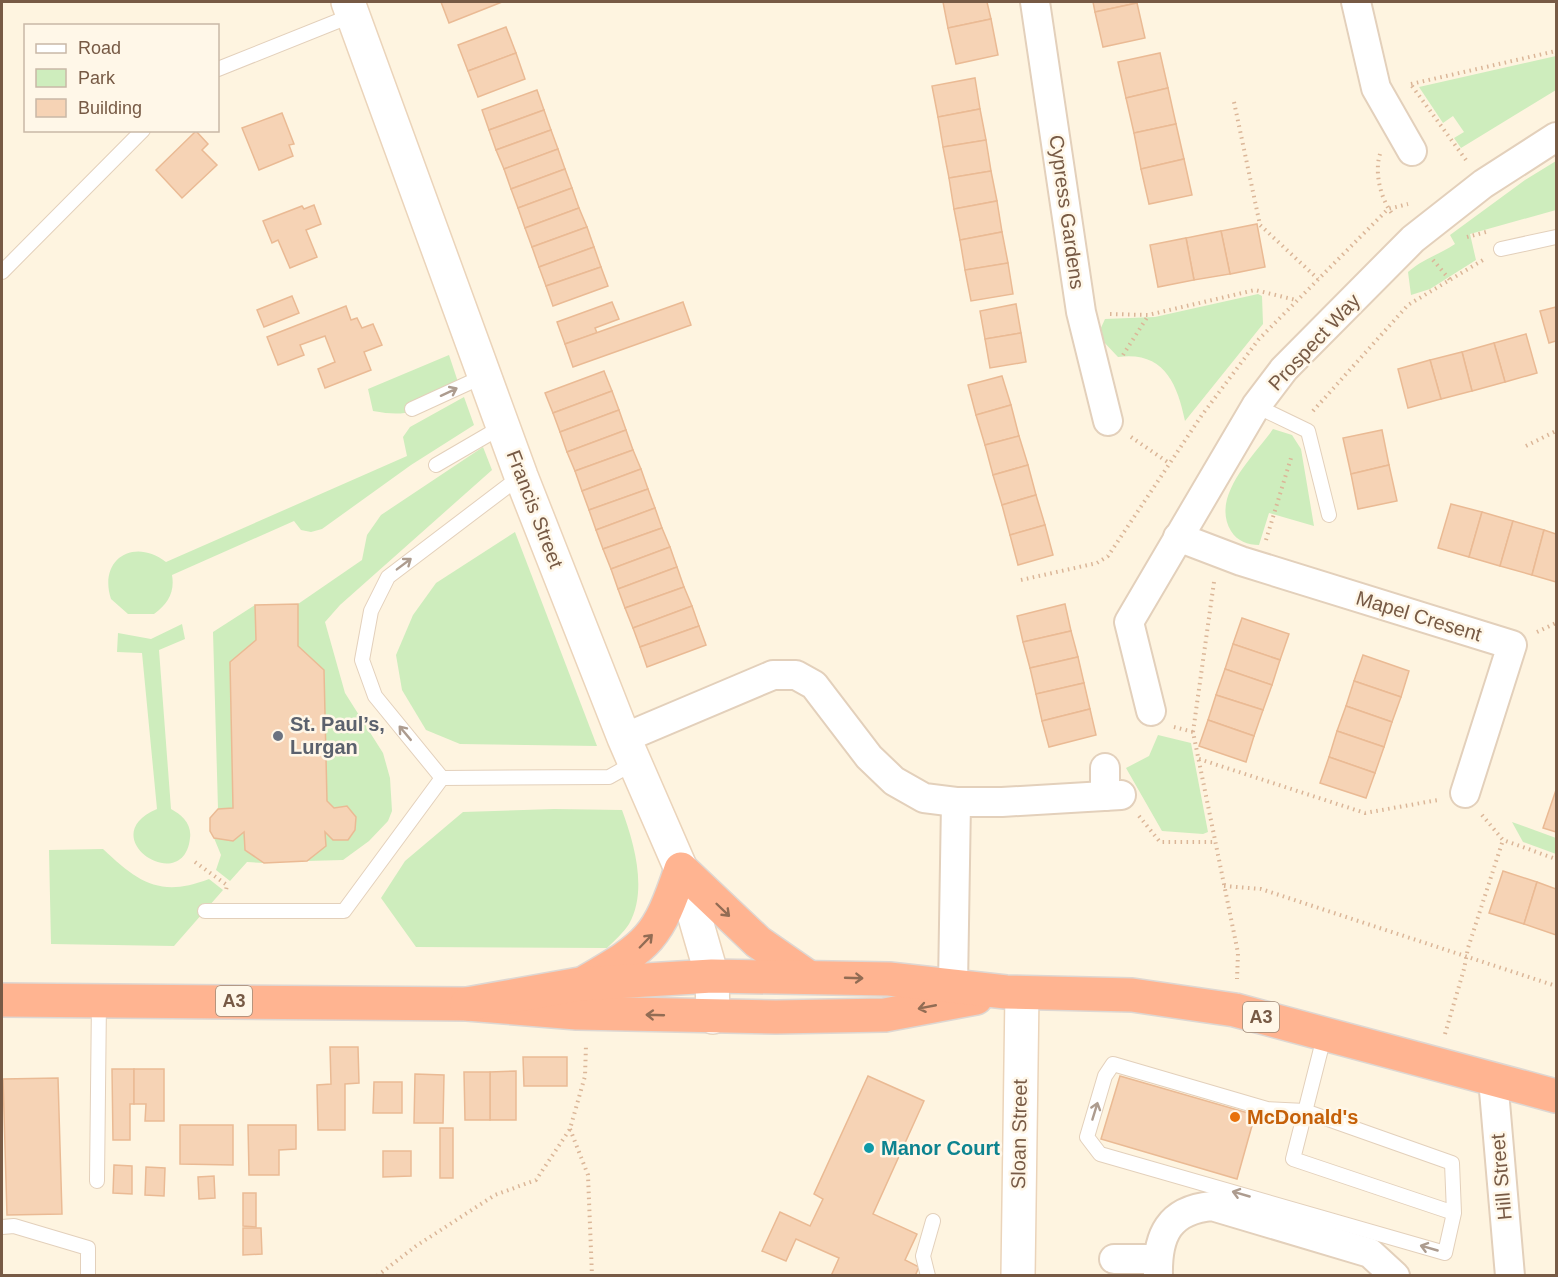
<svg xmlns="http://www.w3.org/2000/svg" width="1558" height="1277" font-family="Arial,sans-serif">
<style>
.green{fill:#ceedbd}
.building{fill:#f6d3b5;stroke:#eaba94;stroke-width:1.5}
.lines{fill:none;stroke-linecap:round;stroke-linejoin:round}
.lane-casing{stroke:#e3d0bb;stroke-width:16}
.street-casing{stroke:#e3d0bb;stroke-width:32}
.secondary-casing{stroke:#ebd4ba;stroke-width:36}
.highway-casing{stroke:#ded7d2;stroke-width:36}
.path{stroke:#dbb698;stroke-width:4;stroke-dasharray:1.5 4.5;stroke-linecap:butt}
.lane{stroke:#fff;stroke-width:14}
.street{stroke:#fff;stroke-width:28}
.secondary{stroke:#fff;stroke-width:33}
.highway{stroke:#ffb491;stroke-width:33}
.oneway{stroke:#ad9c8f}
.oneway2{stroke:#926c54}
.worship-dot{fill:#6b7280;stroke:#fff7e8;stroke-width:2}
.food-dot{fill:#e8710a;stroke:#fff7e8;stroke-width:2}
.culture-dot{fill:#0f9aa8;stroke:#fff7e8;stroke-width:2}
.labels{text-anchor:middle;stroke-width:5;stroke-linejoin:round;paint-order:stroke}
.shield{fill:#fff7e8;stroke:#a08976;stroke-width:1.5}
.shield-label{font-size:18px;font-weight:bold;fill:#775a45}
.street-label{font-size:20px;fill:#775a45;stroke:#fff7e8}
.worship-label{font-size:20px;font-weight:bold;fill:#5b616d;stroke:#fff7e8;text-anchor:start}
.food-label{font-size:20px;font-weight:bold;fill:#c56008;stroke:#fff7e8;text-anchor:start}
.culture-label{font-size:20px;font-weight:bold;fill:#0d838f;stroke:#fff7e8;text-anchor:start}
</style>
<rect width="100%" height="100%" fill="#fef4e0"/>
<g class="green">
<path d="M1556 56V90L1461 148 1454 138 1464 132 1453 116 1443 123 1419 87Z"/>
<path d="M1556 161V210L1470 234 1476 260 1430 289 1411 295 1408 272C1426 257 1437 256 1455 244L1450 235 1525 180Z"/>
<path d="M1258 294 1262 296 1263 324 1185 421C1177 382 1163 351 1118 357L1102 340 1100 330 1105 319 1155 317Z"/>
<path d="M449 355 460 388C424 407 415 419 373 411L368 389Z"/>
<path d="M464 397 474 425 411 465 322 529 311 532 301 530 294 521 172 575C175 592 168 604 154 614H128L111 599C98 559 134 537 166 562L407 456 403 437 410 427Z"/>
<path d="M1273 429 1292 435 1301 449 1314 526 1269 513 1259 545C1248 545 1237 541 1231 531 1210 496 1254 456 1273 429Z"/>
<path d="M483 447 492 470 340 605 325 622 345 693 383 753 390 778 392 811 388 821 369 841 343 860 307 861 325 846V832L333 840H348L355 830 356 817 347 806 334 808 327 801 324 670 298 646V604L362 560 367 535 381 515Z"/>
<path d="M515 532 597 746 460 744 426 730 402 690 396 655 413 615 436 583Z"/>
<path d="M255 605 256 640 230 662 233 808 218 809 213 632Z"/>
<path d="M182 624 185 639 159 650 171 809C182 815 192 824 190 838 184 898 91 837 157 809L142 653 117 652 118 633 151 639Z"/>
<path d="M1158 735 1191 743 1208 832 1203 834 1162 831 1126 768 1149 756Z"/>
<path d="M554 809 622 810C634 843 648 890 629 924 624 932 614 941 607 948L416 947 381 898 405 861 463 812Z"/>
<path d="M1512 822 1556 838V854L1523 842Z"/>
<path d="M244 832 245 850 264 863 247 862 230 881 216 870 221 855 214 838Z"/>
<path d="M103 849C138 882 160 898 209 879L223 890 174 946 51 944 49 850Z"/>
</g>
<g class="building">
<path d="M441 2H502L449 23Z"/>
<path d="M943 2H987L991 19 948 28Z"/>
<path d="M1093 2H1137V3L1095 12Z"/>
<path d="M1137 3 1145 38 1103 47 1095 12Z"/>
<path d="M991 19 998 55 956 64 948 28Z"/>
<path d="M506 27 516 53 468 71 458 45Z"/>
<path d="M516 53 525 79 478 97 468 71Z"/>
<path d="M1160 53 1168 88 1126 98 1118 62Z"/>
<path d="M975 78 980 109 938 117 932 86Z"/>
<path d="M1168 88 1176 124 1134 133 1126 98Z"/>
<path d="M537 90 544 110 489 130 482 110Z"/>
<path d="M980 109 986 140 943 147 938 117Z"/>
<path d="M544 110 551 130 496 150 489 130Z"/>
<path d="M282 113 294 144 289 145 293 156 259 170 242 128Z"/>
<path d="M1176 124 1184 159 1141 169 1134 133Z"/>
<path d="M551 130 558 149 504 169 496 150Z"/>
<path d="M196 131 208 144 202 150 217 165 182 198 156 170Z"/>
<path d="M986 140 991 171 949 178 943 147Z"/>
<path d="M558 149 565 169 511 189 504 169Z"/>
<path d="M1184 159 1192 195 1149 204 1141 169Z"/>
<path d="M565 169 572 188 518 208 511 189Z"/>
<path d="M991 171 997 201 954 209 949 178Z"/>
<path d="M572 188 579 208 525 228 518 208Z"/>
<path d="M997 201 1002 232 960 240 954 209Z"/>
<path d="M314 205 321 224 306 230 317 257 290 268 278 240 272 243 263 221 302 206 304 209Z"/>
<path d="M579 208 587 227 532 247 525 228Z"/>
<path d="M1257 224 1265 267 1230 274 1221 231Z"/>
<path d="M587 227 594 247 539 267 532 247Z"/>
<path d="M1221 231 1230 274 1194 280 1186 238Z"/>
<path d="M1002 232 1008 263 965 270 960 240Z"/>
<path d="M1186 238 1194 280 1158 287 1150 245Z"/>
<path d="M594 247 601 267 546 286 539 267Z"/>
<path d="M1008 263 1013 294 971 301 965 270Z"/>
<path d="M601 267 608 286 553 306 546 286Z"/>
<path d="M292 296 299 313 264 327 257 310Z"/>
<path d="M612 302 619 319 595 328 597 333 565 344 557 322Z"/>
<path d="M683 302 691 325 573 367 565 344Z"/>
<path d="M1016 304 1021 333 985 339 980 311Z"/>
<path d="M346 306 351 320 357 318 362 328 373 324 382 345 364 352 371 370 325 388 318 369 335 362 325 336 300 345 304 355 278 365 267 337Z"/>
<path d="M1556 307V341L1549 343 1540 311Z"/>
<path d="M1021 333 1026 362 990 368 985 339Z"/>
<path d="M1526 334 1537 373 1505 382 1494 343Z"/>
<path d="M1494 343 1505 382 1472 391 1462 352Z"/>
<path d="M1462 352 1472 391 1441 399 1430 360Z"/>
<path d="M1430 360 1441 399 1408 408 1398 369Z"/>
<path d="M604 371 612 391 553 413 545 393Z"/>
<path d="M1002 376 1011 405 976 415 968 385Z"/>
<path d="M612 391 619 410 560 432 553 413Z"/>
<path d="M1011 405 1019 436 985 445 976 415Z"/>
<path d="M619 410 626 430 567 452 560 432Z"/>
<path d="M626 430 633 450 575 471 567 452Z"/>
<path d="M1382 430 1389 465 1351 474 1343 438Z"/>
<path d="M1019 436 1028 465 993 475 985 445Z"/>
<path d="M633 450 641 469 582 491 575 471Z"/>
<path d="M1028 465 1036 495 1002 505 993 475Z"/>
<path d="M1389 465 1397 501 1358 509 1351 474Z"/>
<path d="M641 469 648 489 589 510 582 491Z"/>
<path d="M648 489 655 508 596 530 589 510Z"/>
<path d="M1036 495 1045 525 1010 535 1002 505Z"/>
<path d="M1451 504 1482 512 1469 557 1438 548Z"/>
<path d="M655 508 662 528 603 549 596 530Z"/>
<path d="M1482 512 1513 521 1500 566 1469 557Z"/>
<path d="M1513 521 1544 530 1532 575 1500 566Z"/>
<path d="M1045 525 1053 555 1018 565 1010 535Z"/>
<path d="M662 528 670 547 611 569 603 549Z"/>
<path d="M1544 530 1556 534V582L1532 575Z"/>
<path d="M670 547 677 567 618 589 611 569Z"/>
<path d="M677 567 684 587 625 608 618 589Z"/>
<path d="M684 587 692 606 633 628 625 608Z"/>
<path d="M298 604V646L324 670 327 801 334 808 347 806 356 817 355 830 348 840H333L325 832 326 846 307 861 264 863 245 850 244 832 233 841 214 838 210 831V818L218 809 233 808 230 662 256 640 255 605Z"/>
<path d="M1065 604 1071 631 1023 642 1017 616Z"/>
<path d="M692 606 699 626 640 647 633 628Z"/>
<path d="M1242 618 1289 634 1280 660 1233 644Z"/>
<path d="M699 626 706 645 647 667 640 647Z"/>
<path d="M1071 631 1078 657 1030 668 1023 642Z"/>
<path d="M1233 644 1280 660 1272 685 1225 669Z"/>
<path d="M1363 655 1409 671 1401 697 1354 681Z"/>
<path d="M1078 657 1084 683 1036 694 1030 668Z"/>
<path d="M1225 669 1272 685 1263 710 1216 695Z"/>
<path d="M1354 681 1401 697 1392 722 1346 706Z"/>
<path d="M1084 683 1090 709 1042 721 1036 694Z"/>
<path d="M1216 695 1263 710 1254 736 1208 720Z"/>
<path d="M1346 706 1392 722 1384 747 1337 731Z"/>
<path d="M1090 709 1096 735 1049 747 1042 721Z"/>
<path d="M1208 720 1254 736 1246 762 1199 746Z"/>
<path d="M1337 731 1384 747 1375 773 1329 757Z"/>
<path d="M1329 757 1375 773 1366 798 1320 783Z"/>
<path d="M1556 790V832L1543 828Z"/>
<path d="M1503 871 1537 882 1524 924 1489 913Z"/>
<path d="M1537 882 1556 889V935L1524 924Z"/>
<path d="M330 1047H358L359 1083 345 1084V1130H318L317 1085 331 1084Z"/>
<path d="M523 1057H567V1086H524Z"/>
<path d="M112 1069H134V1104H130V1140H113Z"/>
<path d="M134 1069H164V1121H145L146 1104H134Z"/>
<path d="M516 1071V1120H490V1072Z"/>
<path d="M464 1072H490V1120H465Z"/>
<path d="M415 1074 444 1075 443 1123H414Z"/>
<path d="M868 1076 924 1101 873 1214 917 1234 905 1260 919 1267 915 1276H831L839 1258 796 1239 786 1261 762 1251 780 1212 810 1226 823 1199 814 1194Z"/>
<path d="M1120 1076 1255 1115 1237 1179 1101 1139Z"/>
<path d="M58 1078 62 1214 7 1215 3 1079Z"/>
<path d="M374 1082H402V1113H373Z"/>
<path d="M180 1125H233V1165L180 1164Z"/>
<path d="M248 1125H296V1149L279 1150V1175H249Z"/>
<rect x="440" y="1128" width="13" height="50"/>
<path d="M383 1151H411V1176L383 1177Z"/>
<path d="M114 1165 132 1166V1194L113 1193Z"/>
<path d="M146 1167 165 1168 164 1196 145 1195Z"/>
<path d="M214 1176 215 1198 199 1199 198 1177Z"/>
<path d="M243 1193H256V1227L243 1226Z"/>
<path d="M243 1228H261L262 1254 243 1255Z"/>
</g>
<g class="lines">
<g class="lane-casing">
<g id="lane">
<path d="M218 69 353 15"/>
<path d="M1501 249 1556 237"/>
<path d="M2 272 143 130"/>
<path d="M1256 406 1308 431 1329 515"/>
<path d="M412 409 484 376"/>
<path d="M436 465 503 426"/>
<path d="M442 778 375 696 362 660 371 611 388 577 521 476"/>
<path d="M205 911H344L442 778 609 777 634 763"/>
<path d="M1325 1033 1293 1159 1454 1213 1452 1163 1305 1111 1267 1109 1113 1064 1105 1076 1087 1137 1100 1154 1445 1253 1454 1213"/>
<path d="M97 1181 99 1000"/>
<path d="M2 1227 14 1226 88 1248V1276"/>
<path d="M928 1276 923 1256 933 1221"/>
</g>
</g>
<g class="street-casing">
<g id="street">
<path d="M1035 2 1081 312 1108 421"/>
<path d="M1356 2 1376 88 1412 151"/>
<path d="M1178 537 1241 561 1512 645 1465 793"/>
<path d="M1151 711 1129 622 1256 406 1284 369 1413 239 1483 184 1556 137"/>
<path d="M624 738 773 675H796L814 685 869 757 894 781 924 798 956 802H1002L1121 795"/>
<path d="M1105 768V796"/>
<path d="M953 985 956 802"/>
<path d="M1493 1079 1510 1276"/>
<path d="M1114 1259H1158"/>
<path d="M1158 1276C1157 1235 1169 1210 1212 1206L1370 1253 1395 1276"/>
</g>
</g>
<g class="secondary-casing">
<g id="secondary">
<path d="M348 2 521 476 624 738 681 869 712 976 713 1017"/>
<path d="M1018 1276 1022 993"/>
</g>
</g>
<g class="highway-casing">
<g id="highway">
<path d="M587 981C649 945 658 938 681 869L758 942 807 976"/>
<path d="M2 1000 467 1004 577 1013 776 1017 885 1015 976 998"/>
<path d="M467 1004 580 984 712 976 889 979 1006 992 1132 995 1235 1010 1556 1096"/>
</g>
</g>
<g class="path">
<path d="M1411 84 1556 51"/>
<path d="M1412 86 1466 160"/>
<path d="M1234 102 1260 225 1318 279"/>
<path d="M1380 154C1374 173 1381 201 1394 216"/>
<path d="M1467 237 1486 232"/>
<path d="M1433 260 1450 280"/>
<path d="M1110 314 1148 315 1255 290 1296 300"/>
<path d="M1123 355 1148 316"/>
<path d="M1313 411 1408 305 1483 260"/>
<path d="M1131 437 1169 463"/>
<path d="M1526 446 1556 431"/>
<path d="M1266 540 1291 458"/>
<path d="M1021 580 1097 563 1108 556 1202 415 1259 339 1388 209 1408 204"/>
<path d="M1214 582 1193 732 1238 953 1237 979"/>
<path d="M1537 632 1556 623"/>
<path d="M1174 727 1193 732"/>
<path d="M1199 759 1365 813 1438 800"/>
<path d="M1482 815 1503 840 1556 859"/>
<path d="M1139 816 1160 842H1214"/>
<path d="M195 862 227 885 226 890"/>
<path d="M1224 886 1261 889 1556 986"/>
<path d="M1445 1034 1464 969 1468 948 1503 840"/>
<path d="M570 1129 588 1175 592 1276"/>
<path d="M377 1276 416 1246 495 1195 536 1180 570 1129 585 1076 586 1045"/>
</g>
<use href="#lane" class="lane"/>
<use href="#street" class="street"/>
<use href="#secondary" class="secondary"/>
<use href="#highway" class="highway"/>
</g>
<defs><path id="oneway-shaft" d="M-6 0H5M1.5-3L5.5 0L1.5 3" fill="none" stroke-width="1.6" stroke-linecap="round" stroke-linejoin="round" transform="scale(1.5)"/></defs>
<g class="oneway">
<use href="#oneway-shaft" transform="translate(449 392) rotate(-25)"/>
<use href="#oneway-shaft" transform="translate(404 564) rotate(-37)"/>
<use href="#oneway-shaft" transform="translate(405 733) rotate(-130)"/>
<use href="#oneway-shaft" transform="translate(1095 1111) rotate(-73)"/>
<use href="#oneway-shaft" transform="translate(1241 1194) rotate(-164)"/>
<use href="#oneway-shaft" transform="translate(1429 1248) rotate(-164)"/>
</g>
<g class="oneway2">
<use href="#oneway-shaft" transform="translate(723 910) rotate(44)"/>
<use href="#oneway-shaft" transform="translate(646 941) rotate(-46)"/>
<use href="#oneway-shaft" transform="translate(854 978) rotate(2)"/>
<use href="#oneway-shaft" transform="translate(927 1007) rotate(169)"/>
<use href="#oneway-shaft" transform="translate(655 1015) rotate(-178)"/>
</g>
<circle class="worship-dot" cx="278" cy="736" r="6"/>
<circle class="food-dot" cx="1235" cy="1117" r="6"/>
<circle class="culture-dot" cx="869" cy="1148" r="6"/>
<g class="labels">
<g class="shield">
<rect x="216" y="986" width="36" height="30" rx="4.5"/>
<rect x="1243" y="1002" width="36" height="30" rx="4.5"/>
</g>
<g class="shield-label">
<text x="234" y="1007">A3</text>
<text x="1261" y="1023">A3</text>
</g>
<g class="street-label">
<text transform="translate(1067 212) rotate(82)" y="7">Cypress Gardens</text>
<text transform="translate(1314 342) rotate(-47)" y="7">Prospect Way</text>
<text transform="translate(535 509) rotate(69)" y="7">Francis Street</text>
<text transform="translate(1419 616) rotate(17)" y="7">Mapel Cresent</text>
<text transform="translate(1019 1134) rotate(-89)" y="7">Sloan Street</text>
<text transform="translate(1501 1177) rotate(-95)" y="7">Hill Street</text>
</g>
<g class="worship-label">
<text x="290" y="731">St. Paul’s,<tspan x="290" dy="23">Lurgan</tspan></text>
</g>
<g class="food-label">
<text x="1247" y="1124">McDonald's</text>
</g>
<g class="culture-label">
<text x="881" y="1155">Manor Court</text>
</g>
</g>
<rect width="1558" height="1277" fill="none" stroke="#775a45" stroke-width="6"/>
<rect x="24" y="24" width="195" height="108" fill="#fff7e8" stroke="#c9b8a7" stroke-width="1.5"/>
<rect x="36" y="44" width="30" height="9" fill="#ffffff" stroke="#c9b8a7" stroke-width="1.5"/>
<text x="78" y="54" font-size="18" fill="#775a45">Road</text>
<rect x="36" y="69" width="30" height="18" fill="#ceedbd" stroke="#c9b8a7" stroke-width="1.5"/>
<text x="78" y="84" font-size="18" fill="#775a45">Park</text>
<rect x="36" y="99" width="30" height="18" fill="#f6d3b5" stroke="#c9b8a7" stroke-width="1.5"/>
<text x="78" y="114" font-size="18" fill="#775a45">Building</text>
</svg>
